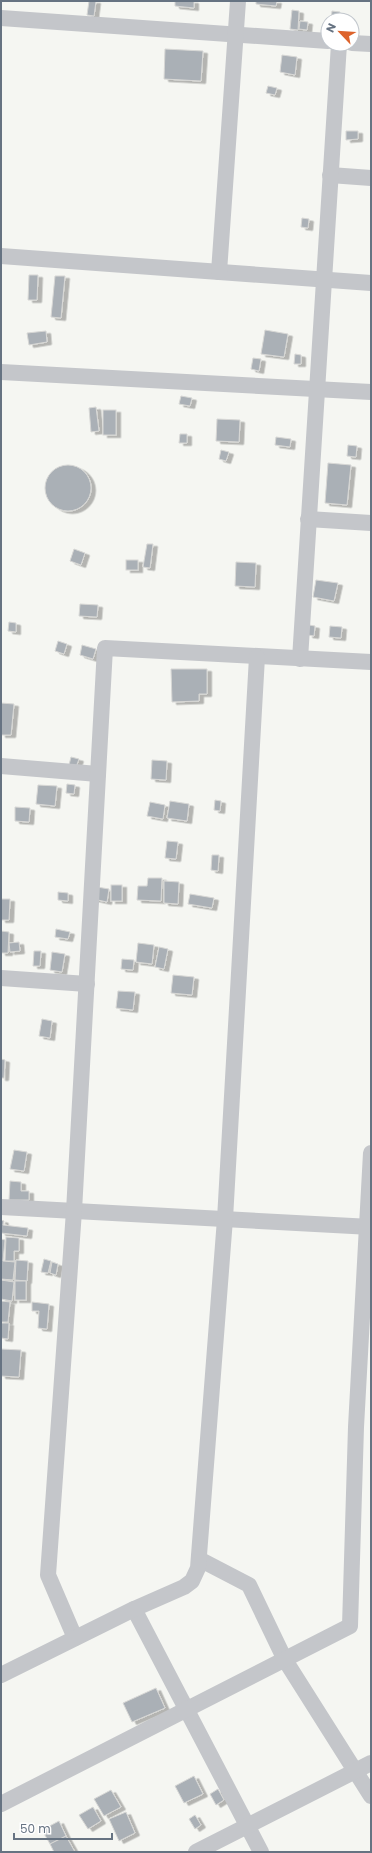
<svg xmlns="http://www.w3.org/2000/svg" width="372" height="1853" font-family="Poppins,sans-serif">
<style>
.building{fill:#aab0b6;stroke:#d7d7d5;filter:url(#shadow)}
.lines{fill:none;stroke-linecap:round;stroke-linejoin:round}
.minor{stroke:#c4c6ca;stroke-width:16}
</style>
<defs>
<filter id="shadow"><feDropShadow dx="4.5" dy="2.5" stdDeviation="0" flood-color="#0004"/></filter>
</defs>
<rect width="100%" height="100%" fill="#f5f6f2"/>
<g class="building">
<path d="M89 1H96L94 16 87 15Z"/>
<path d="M175 1H194V8L175 6Z"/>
<path d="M256 1H277L276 6 256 4Z"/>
<path d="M292 10 299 11 298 30 290 29Z"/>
<path d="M332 11 340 12 339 20H331Z"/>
<path d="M300 21 308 22 307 30 299 29Z"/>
<path d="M165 49 203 51 201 81 164 79Z"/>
<path d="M282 55 297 57 295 75 280 72Z"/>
<path d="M268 86 277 88 275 95 266 93Z"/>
<path d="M346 131H358V139L346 140Z"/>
<path d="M302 218 309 219 308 228 301 227Z"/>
<path d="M29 275H38L37 300H28Z"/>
<path d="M55 276H65L61 318 51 317Z"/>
<path d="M265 330 288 334 284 357 261 354Z"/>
<path d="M46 331 47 342 29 345 27 333Z"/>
<path d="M295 354 301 355V364H294Z"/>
<path d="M253 358 261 359 259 371 251 369Z"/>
<path d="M181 396 192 398 190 406 179 404Z"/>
<path d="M96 407 99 431 91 432 89 408Z"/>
<rect x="103" y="410" width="13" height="25"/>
<path d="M217 419 240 420 239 442 216 441Z"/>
<path d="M180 434H187V443H179Z"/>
<path d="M276 437 291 439 290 447 275 445Z"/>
<path d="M348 445 357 446 356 457 347 456Z"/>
<path d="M221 450 229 452 226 461 219 459Z"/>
<path d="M328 463 351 465 347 505 325 503Z"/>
<circle cx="68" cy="488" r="23"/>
<path d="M147 544H153L150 568 143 567Z"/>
<path d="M74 549 85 553 81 565 70 561Z"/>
<rect x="126" y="560" width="12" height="10"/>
<path d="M236 562 256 563 255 587 235 586Z"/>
<path d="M316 580 338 583 334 601 313 597Z"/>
<path d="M80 604 98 605 97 617 79 616Z"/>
<path d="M9 622 16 623V632L8 631Z"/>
<path d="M309 625 315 626 314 636 308 635Z"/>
<path d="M330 626 342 627 341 638 329 637Z"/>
<path d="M58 641 67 644 64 654 55 651Z"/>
<path d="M82 645 96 649 93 659 80 655Z"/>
<path d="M171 669H207V694H199V701L172 702Z"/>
<path d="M1 703 14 704 11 735H1Z"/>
<path d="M71 757 79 759 76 767 69 765Z"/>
<path d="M152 760 167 761 166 780 151 779Z"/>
<path d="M67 784 75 785 74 794 66 793Z"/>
<path d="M38 785 57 786 55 806 36 804Z"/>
<path d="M215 800 221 801 220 811 214 810Z"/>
<path d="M170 801 189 804 187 821 167 818Z"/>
<path d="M150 802 165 805 163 819 147 816Z"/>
<path d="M15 807 30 808 29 822 15 821Z"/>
<path d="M167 841 178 842 176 859 165 858Z"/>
<path d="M212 855H219L218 871 211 870Z"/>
<path d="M148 878H162L161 901 137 900 138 886H147Z"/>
<path d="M164 881 179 882 178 904 164 903Z"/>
<rect x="111" y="885" width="11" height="16"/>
<path d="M91 886 109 889 107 902 89 898Z"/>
<path d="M58 892 68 893V901L58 900Z"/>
<path d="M190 894 214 898 212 908 188 904Z"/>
<path d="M1 899H10L9 920H1Z"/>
<path d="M56 929 70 932 68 939 55 937Z"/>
<path d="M1 931 9 932 8 953H1Z"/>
<path d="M19 942 20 951 10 952 9 943Z"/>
<path d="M138 943 154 945 152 964 136 962Z"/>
<path d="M159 947 168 949 164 969 155 967Z"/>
<path d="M34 951H41L40 966H33Z"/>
<path d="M52 952 65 954 62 972 50 970Z"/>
<path d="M122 959 134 960 133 970 121 969Z"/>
<path d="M173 975 194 977 192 995 171 993Z"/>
<path d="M118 991 135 992 133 1010 116 1008Z"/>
<path d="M42 1019 52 1021 50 1038 39 1036Z"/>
<path d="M1 1059 5 1060 4 1078H1Z"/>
<path d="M14 1150 27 1152 24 1171 10 1169Z"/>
<path d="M10 1181 21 1182V1191H29V1200H9Z"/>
<path d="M1 1220 4 1221 3 1225 28 1228 27 1236 1 1233Z"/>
<path d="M6 1237 19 1238V1251H14V1261H5Z"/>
<path d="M1 1239 5 1240 3 1261 15 1262 13 1280 1 1279Z"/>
<path d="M44 1259 51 1261 48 1273 41 1272Z"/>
<path d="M16 1260 28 1261 27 1281 15 1280Z"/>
<path d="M52 1262 58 1264 56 1275 50 1273Z"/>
<path d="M1 1280 14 1282 12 1301 1 1299Z"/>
<rect x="15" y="1281" width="11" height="19"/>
<path d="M1 1301 10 1302 8 1322H1Z"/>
<path d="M32 1302 49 1304 47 1329 38 1328 39 1311H32Z"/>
<path d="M1 1323H9L8 1339 1 1338Z"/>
<path d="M1 1349 21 1350 19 1377 1 1376Z"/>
<path d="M156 1688 165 1708 132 1722 123 1703Z"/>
<path d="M194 1776 203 1794 184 1803 175 1786Z"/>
<path d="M218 1789 224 1800 216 1805 210 1794Z"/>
<path d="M111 1790 121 1807 104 1816 94 1799Z"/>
<path d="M93 1807 101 1821 88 1829 79 1815Z"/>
<path d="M126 1812 135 1833 119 1841 109 1819Z"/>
<path d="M195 1815 201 1825 195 1829 189 1819Z"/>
<path d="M59 1821 66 1836 50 1844 42 1830Z"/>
<path d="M66 1836 75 1852H54L50 1844Z"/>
</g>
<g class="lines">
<g class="minor">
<path d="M1 18 328 41"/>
<path d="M352 43 371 44"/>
<path d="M330 175 371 178"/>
<path d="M1 256 371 283"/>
<path d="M219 272 238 1"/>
<path d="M1 372 371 392"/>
<path d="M308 519 371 523"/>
<path d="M300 659 339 44"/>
<path d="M1 766 98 774"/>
<path d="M1 978 87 984"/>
<path d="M1 1207 371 1227"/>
<path d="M199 1559 249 1585 285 1660 371 1796"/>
<path d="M134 1609 261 1852"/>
<path d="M75 1638 48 1575 74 1211 105 648 371 662"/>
<path d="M1 1675 134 1609 184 1587 192 1581 198 1568 225 1219 257 657"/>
<path d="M1 1804 350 1626 356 1427 371 1153"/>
<path d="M196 1852 371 1763"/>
</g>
</g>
<rect width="372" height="1853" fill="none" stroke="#667382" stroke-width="4"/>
<g transform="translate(340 32) rotate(295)"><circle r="19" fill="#ffffff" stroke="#c2c7cd"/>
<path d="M0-3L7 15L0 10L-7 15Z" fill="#dd632b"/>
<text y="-6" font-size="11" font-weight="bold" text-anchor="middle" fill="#667382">N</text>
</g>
<path d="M14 1833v6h98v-6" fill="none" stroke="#667382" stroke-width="2"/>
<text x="20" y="1833" font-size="12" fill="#667382" stroke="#ffffff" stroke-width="3" paint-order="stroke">50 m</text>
</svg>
